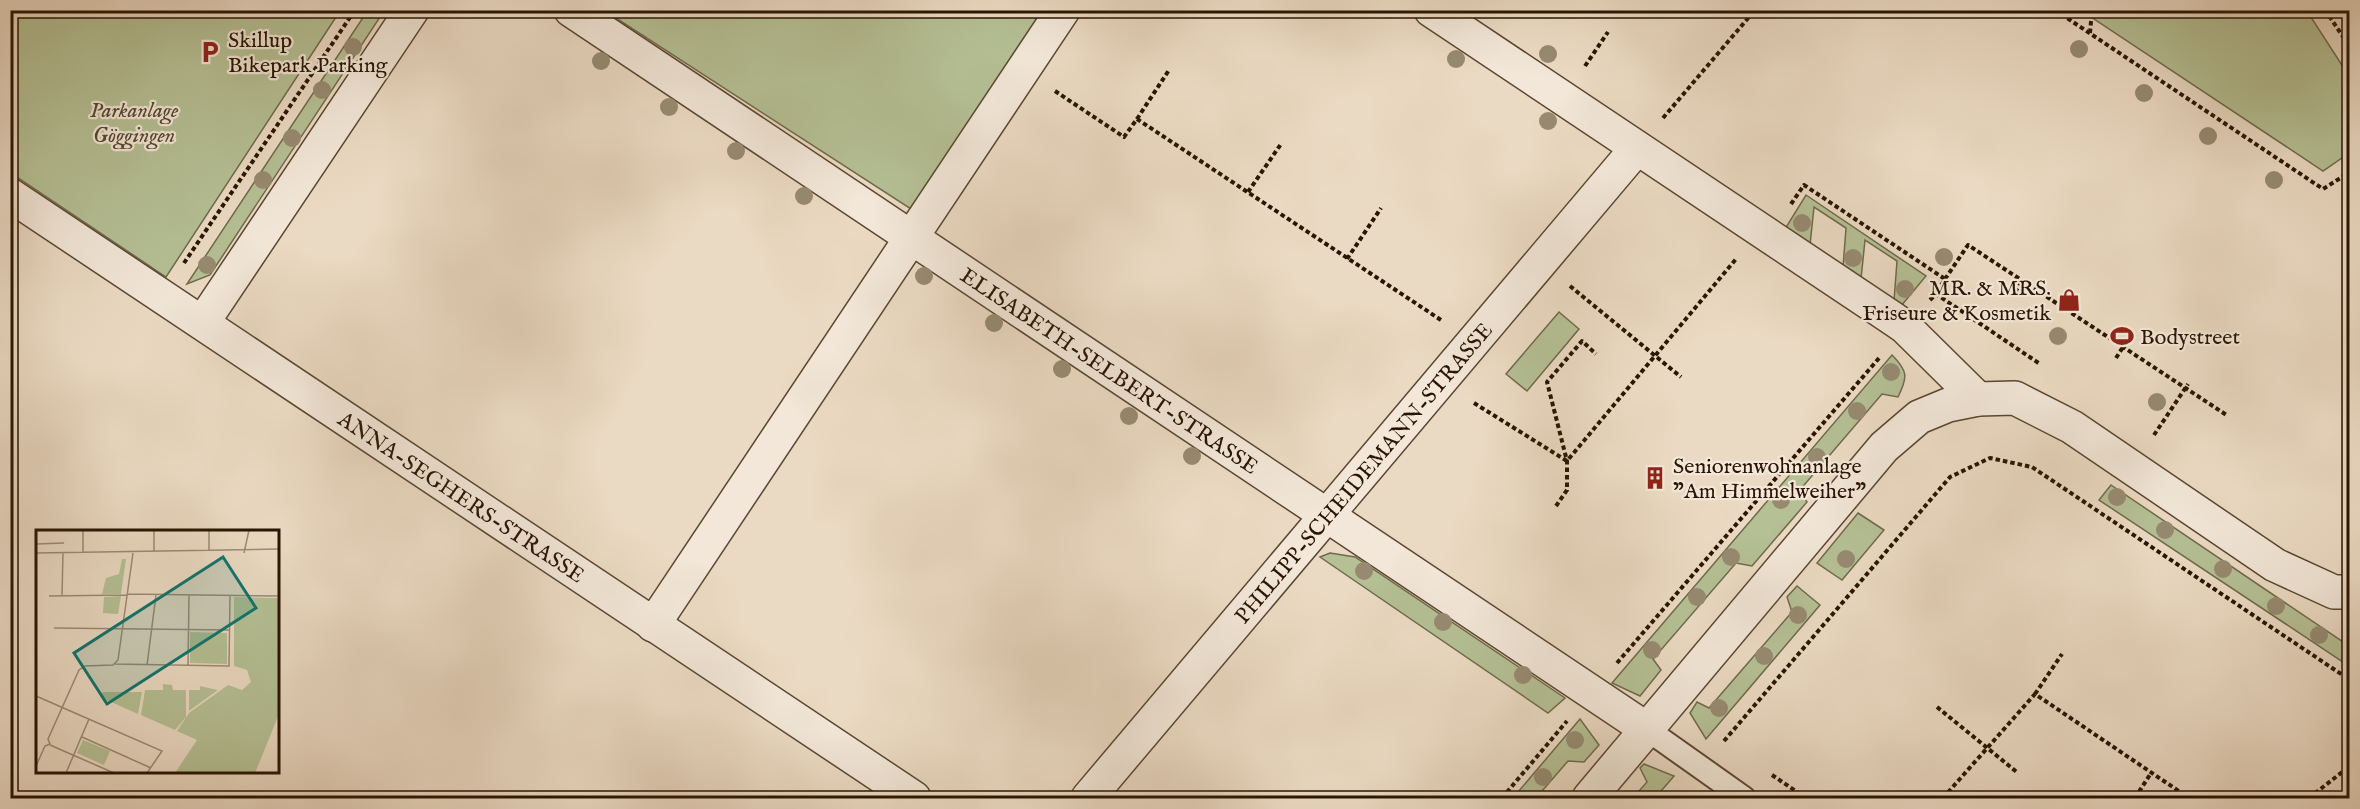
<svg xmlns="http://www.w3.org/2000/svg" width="2360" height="809" font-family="'IM FELL English',serif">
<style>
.green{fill:#b5c095;stroke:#6f6a4c;stroke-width:1.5}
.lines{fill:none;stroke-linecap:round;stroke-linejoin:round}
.lane-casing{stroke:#5a4632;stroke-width:26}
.street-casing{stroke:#5a4632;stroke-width:36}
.path{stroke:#291502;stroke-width:4;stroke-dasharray:4.5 3;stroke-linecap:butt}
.lane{stroke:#f2e7d8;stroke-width:22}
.street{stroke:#f2e7d8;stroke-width:33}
.tree{fill:#978a71}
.labels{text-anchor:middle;stroke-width:4.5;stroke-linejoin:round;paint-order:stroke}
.poi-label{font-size:22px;fill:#291502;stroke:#f2e7d8;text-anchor:start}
.park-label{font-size:22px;font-style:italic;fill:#53482e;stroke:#f2e7d8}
.street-label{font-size:22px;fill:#291502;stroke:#f2e7d8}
.inset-road{fill:none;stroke:#9d8b76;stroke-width:1.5}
.view{fill:#0f766e;fill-opacity:0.15;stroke:#0f766e;stroke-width:3}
.inset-edge{fill:none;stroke:#291502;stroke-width:3}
</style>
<rect width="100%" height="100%" fill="#ebdac3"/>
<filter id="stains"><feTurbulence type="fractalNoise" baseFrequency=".00333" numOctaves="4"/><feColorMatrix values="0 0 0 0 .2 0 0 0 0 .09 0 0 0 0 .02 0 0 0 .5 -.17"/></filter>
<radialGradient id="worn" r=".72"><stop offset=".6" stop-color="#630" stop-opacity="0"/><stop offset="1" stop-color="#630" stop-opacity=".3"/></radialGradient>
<g class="green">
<path d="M368 10 384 11 210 275 187 284Z"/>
<path d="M10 11 11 10 340 11 166 277 11 173Z"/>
<path d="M605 11H1042L911 209Z"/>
<path d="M2082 11H2307L2349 76V153L2323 171Z"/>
<path d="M1806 195 1926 276 1901 306 1894 301 1897 261 1865 240 1861 279 1843 267 1846 228 1814 207 1810 245 1785 229Z"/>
<path d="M1559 312 1579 329 1527 391 1506 374Z"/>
<path d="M1892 355C1908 371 1908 377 1898 397L1882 394 1799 491 1807 502 1752 566 1736 563 1653 659 1661 670 1640 696 1612 683Z"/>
<path d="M2111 485 2349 646V666L2099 500Z"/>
<path d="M1858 513 1884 530 1842 580 1817 563Z"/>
<path d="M1330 553 1355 557 1565 698 1548 713 1320 557Z"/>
<path d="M1797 586 1820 605 1706 739 1690 713 1697 702 1709 708 1792 612 1787 597Z"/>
<path d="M1580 719 1599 745 1584 762 1568 761 1536 798H1513Z"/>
<path d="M1644 764 1674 776 1655 798H1633L1647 782 1640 768Z"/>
</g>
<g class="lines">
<g class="lane-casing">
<path id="lane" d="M1648 730 1744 798"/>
</g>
<g class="street-casing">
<g id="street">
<path id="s1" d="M571 10 1648 730"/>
<path d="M1431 10 1892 318 1905 327 1978 399"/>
<path id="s2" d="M10 195 914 798"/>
<path d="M203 322 412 10"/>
<path d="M653 625 1063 10"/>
<path id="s3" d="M1088 798 1637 148"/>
<path d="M1589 798 1884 447 1919 417 1948 405 1978 399 2015 398 2072 427 2275 565 2334 592H2350"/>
</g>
</g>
<g class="path">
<path d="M2055 10 2323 189 2350 172"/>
<path d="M2325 10 2350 47"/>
<path d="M2090 33 2092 10"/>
<path d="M1585 66 1608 32"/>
<path d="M1055 91 1124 137 1137 119 1441 320"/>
<path d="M1663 118 1755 10"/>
<path d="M1137 119 1169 70"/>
<path d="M1248 192 1281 144"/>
<path d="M1791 204 1804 185 1945 279 1936 294"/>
<path d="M1347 259 1381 208"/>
<path d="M184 263 355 10"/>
<path d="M1945 279 1968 245 2228 416"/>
<path d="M1570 286 1681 377"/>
<path d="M2015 292 2022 281"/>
<path d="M1930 300 1936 294 2040 364"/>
<path d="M2116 358 2123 347"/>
<path d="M1474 403 1567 461 1736 259"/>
<path d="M2154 435 2188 384"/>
<path d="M1556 506 1567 490V461L1547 382 1582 341 1596 354"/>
<path d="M1617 663 1880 357"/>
<path d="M2035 694 2062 654"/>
<path d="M1937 707 2018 773"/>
<path d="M1724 741 1950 477 1990 458 2032 467 2350 680"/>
<path d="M1772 775 1806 798"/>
<path d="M1502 798 1567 721"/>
<path d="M1943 798 2035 694 2189 798"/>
<path d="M2135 798 2151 773"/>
<path d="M2309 798 2350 766"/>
</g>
<use href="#lane" class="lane"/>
<use href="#street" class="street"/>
</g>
<g class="tree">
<circle cx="353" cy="47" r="9"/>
<circle cx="2079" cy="49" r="9"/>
<circle cx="1548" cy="54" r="9"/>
<circle cx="1456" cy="59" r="9"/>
<circle cx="601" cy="61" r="9"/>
<circle cx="322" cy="90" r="9"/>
<circle cx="2144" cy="93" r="9"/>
<circle cx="669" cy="107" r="9"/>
<circle cx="1548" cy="121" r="9"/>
<circle cx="2208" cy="136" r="9"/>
<circle cx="292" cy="138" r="9"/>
<circle cx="736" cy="151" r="9"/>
<circle cx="263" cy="180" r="9"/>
<circle cx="2274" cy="180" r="9"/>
<circle cx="804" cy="196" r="9"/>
<circle cx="1802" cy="223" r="9"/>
<circle cx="1944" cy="257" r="9"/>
<circle cx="1853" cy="258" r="9"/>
<circle cx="207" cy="265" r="9"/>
<circle cx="924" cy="276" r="9"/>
<circle cx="1905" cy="289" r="9"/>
<circle cx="994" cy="323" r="9"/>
<circle cx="2058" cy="336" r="9"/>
<circle cx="1062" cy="369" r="9"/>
<circle cx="1891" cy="372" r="9"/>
<circle cx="2157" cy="402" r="9"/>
<circle cx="1857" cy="411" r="9"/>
<circle cx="1129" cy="416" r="9"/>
<circle cx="1192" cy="456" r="9"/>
<circle cx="1817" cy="457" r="9"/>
<circle cx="2117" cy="497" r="9"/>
<circle cx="1781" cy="500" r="9"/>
<circle cx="2165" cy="530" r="9"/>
<circle cx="1731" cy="557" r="9"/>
<circle cx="1846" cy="559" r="9"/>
<circle cx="2223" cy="569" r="9"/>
<circle cx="1364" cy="571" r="9"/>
<circle cx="1697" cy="597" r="9"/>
<circle cx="2276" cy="606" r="9"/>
<circle cx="1798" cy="615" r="9"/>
<circle cx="1443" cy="622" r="9"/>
<circle cx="2319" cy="635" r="9"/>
<circle cx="1652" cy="650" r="9"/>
<circle cx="1764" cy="656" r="9"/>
<circle cx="1523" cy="675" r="9"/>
<circle cx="1719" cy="708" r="9"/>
<circle cx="1575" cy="740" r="9"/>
<circle cx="1543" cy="777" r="9"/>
</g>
<defs>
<g id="parking-bare" transform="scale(1.8)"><path d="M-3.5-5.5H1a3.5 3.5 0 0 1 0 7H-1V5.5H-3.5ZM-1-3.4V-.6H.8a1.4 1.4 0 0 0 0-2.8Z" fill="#8f2418" stroke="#f2e7d8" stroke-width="2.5" paint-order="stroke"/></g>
<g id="shop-bare" transform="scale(1.8)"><path d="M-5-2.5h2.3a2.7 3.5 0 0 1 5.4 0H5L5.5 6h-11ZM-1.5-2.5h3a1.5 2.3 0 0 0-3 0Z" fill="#8f2418" stroke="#f2e7d8" stroke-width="2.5" paint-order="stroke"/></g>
<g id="stadium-bare" transform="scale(1.8)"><path d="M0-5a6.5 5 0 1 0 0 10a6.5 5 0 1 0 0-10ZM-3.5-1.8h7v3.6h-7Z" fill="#8f2418" stroke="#f2e7d8" stroke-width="2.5" paint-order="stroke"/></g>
<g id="building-bare" transform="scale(1.8)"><path d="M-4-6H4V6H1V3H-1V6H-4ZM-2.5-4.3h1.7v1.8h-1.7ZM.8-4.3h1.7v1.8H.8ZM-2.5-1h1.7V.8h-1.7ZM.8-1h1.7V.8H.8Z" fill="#8f2418" stroke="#f2e7d8" stroke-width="2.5" paint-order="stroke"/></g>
</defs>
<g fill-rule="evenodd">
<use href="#parking-bare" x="210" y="52"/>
<use href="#shop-bare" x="2069" y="300"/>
<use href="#stadium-bare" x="2122" y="336"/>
<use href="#building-bare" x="1655" y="478"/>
</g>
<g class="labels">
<g class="poi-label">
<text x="228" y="47">Skillup<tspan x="228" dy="25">Bikepark Parking</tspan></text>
<text x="2051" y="295" text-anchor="end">MR. &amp; MRS.<tspan x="2051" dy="25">Friseure &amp; Kosmetik</tspan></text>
<text x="2140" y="344">Bodystreet</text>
<text x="1673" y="473">Seniorenwohnanlage<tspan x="1673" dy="25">"Am Himmelweiher"</tspan></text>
</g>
<g class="park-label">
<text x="134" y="117">Parkanlage<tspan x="134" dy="25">Göggingen</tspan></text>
</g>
<g class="street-label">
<text dy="8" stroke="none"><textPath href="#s1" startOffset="648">ELISABETH-SELBERT-STRASSE</textPath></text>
<text dy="8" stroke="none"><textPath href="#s3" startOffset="426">PHILIPP-SCHEIDEMANN-STRASSE</textPath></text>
<text dy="8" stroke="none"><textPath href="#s2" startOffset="543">ANNA-SEGHERS-STRASSE</textPath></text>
</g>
</g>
<g transform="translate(36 530)">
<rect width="243" height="243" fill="#ebdac3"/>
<path d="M86 29H90L85 64H66L70 48 83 44ZM85 66 82 84 67 83 68 67ZM198 67 243 68V184L219 243H139L161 210 141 201 153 183 192 155 206 160 215 152 211 140 198 136ZM154 102 191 103V134L154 133ZM127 154 136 155 137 160H150V187L139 200 105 185 109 160H127ZM164 156 182 160 153 181V160H164ZM67 162H106L102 184 64 167ZM47 210 74 221 68 235 41 223Z" fill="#b5c095"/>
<path class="inset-road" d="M118 0V22M173 0V21M0 14 28 13M0 23 243 19M47 23V0M208 23 213 0M91 64 243 66M13 66 91 65M26 66 27 23M18 98 194 100M79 134 193 136 194 66M111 135 120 65M152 136 153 65M0 166 126 221 111 243M46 207 115 238M14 215 78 243M0 236 9 216 14 214 12 209 43 140 49 136 77 135 82 130 97 23M30 243 53 189"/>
<path class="view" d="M187 27 220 78 71 174 38 123Z"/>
<rect width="243" height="243" class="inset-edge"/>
</g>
<rect width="2360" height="809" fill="none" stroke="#ebdac3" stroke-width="36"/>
<rect x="12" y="12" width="2336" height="785" fill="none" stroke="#291502" stroke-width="3"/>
<rect x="18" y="18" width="2324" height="773" fill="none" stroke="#291502" stroke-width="1.5"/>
<rect width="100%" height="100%" filter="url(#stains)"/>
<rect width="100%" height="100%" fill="url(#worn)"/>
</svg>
